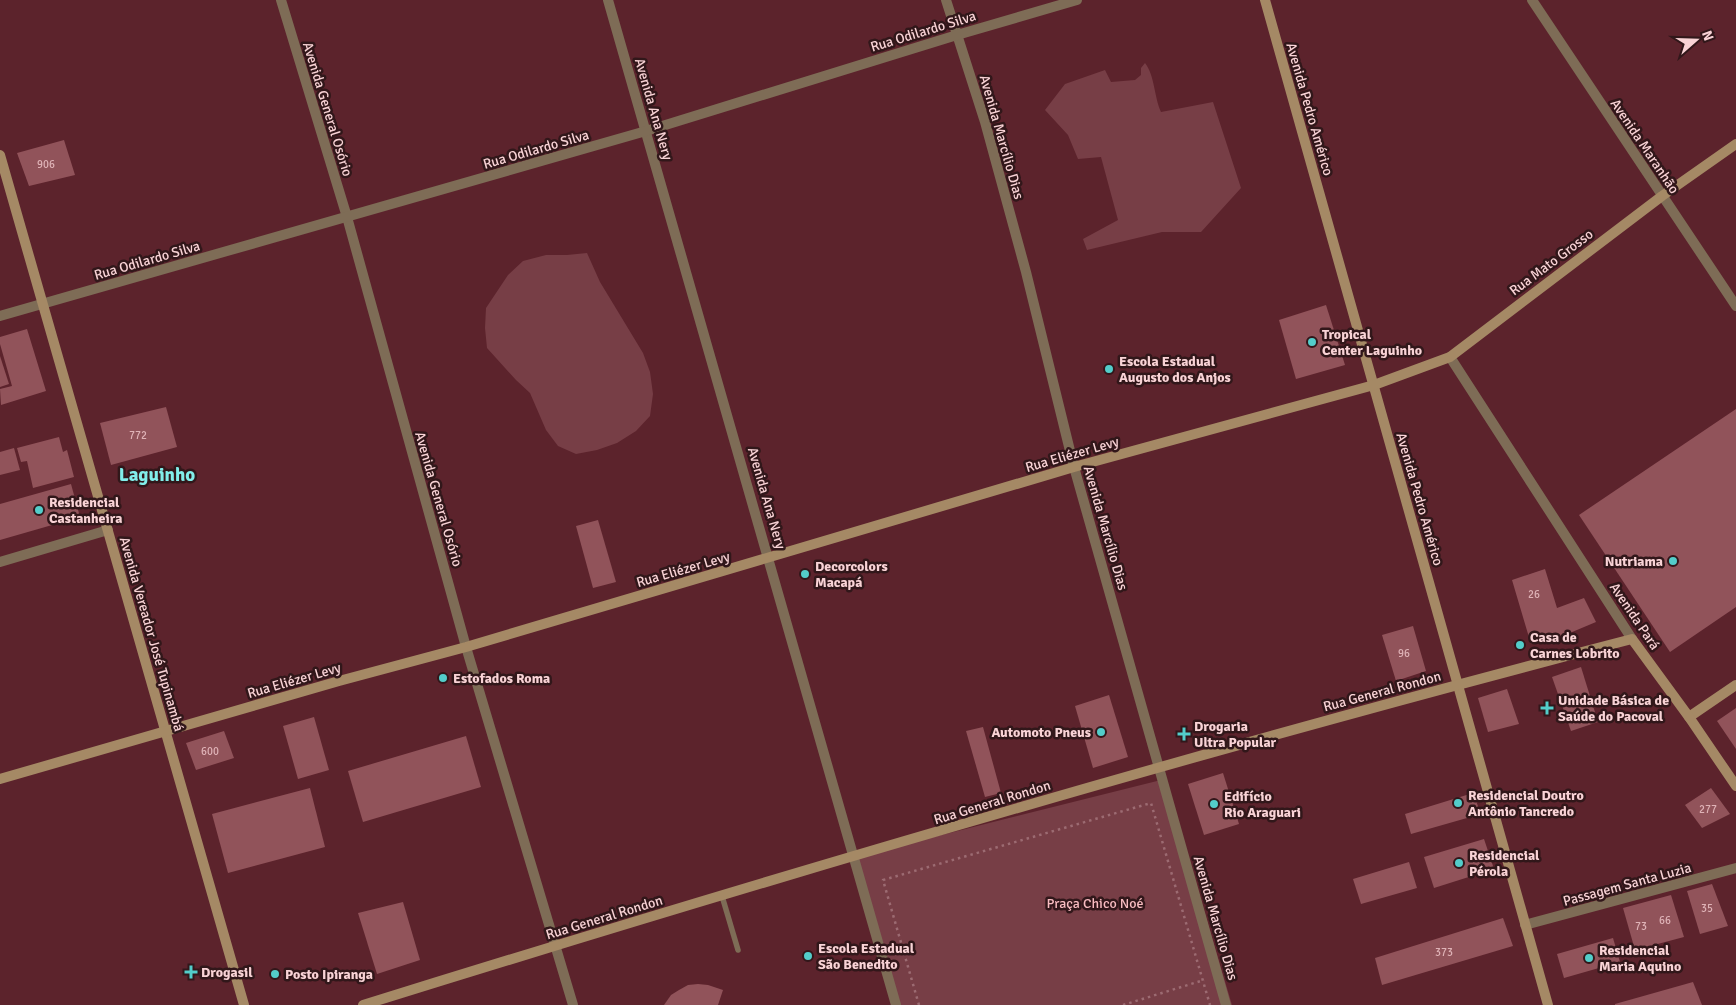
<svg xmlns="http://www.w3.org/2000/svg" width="1736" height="1005" font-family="Signika,sans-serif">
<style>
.green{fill:#773e46}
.building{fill:#91535a}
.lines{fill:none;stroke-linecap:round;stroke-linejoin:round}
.path{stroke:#9c6b72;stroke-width:2.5;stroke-dasharray:2.5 4;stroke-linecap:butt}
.lane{stroke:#7e6c56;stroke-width:5.5}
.street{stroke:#7e6c56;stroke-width:10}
.secondary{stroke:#a58965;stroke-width:10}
.poi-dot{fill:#53cdca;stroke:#31171a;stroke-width:2}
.labels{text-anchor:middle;stroke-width:5;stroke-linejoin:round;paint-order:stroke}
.number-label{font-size:11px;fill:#dfb3b7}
.street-label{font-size:14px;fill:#f9d3d6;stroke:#31171a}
.poi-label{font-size:14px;font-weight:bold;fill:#f9d3d6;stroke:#31171a;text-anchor:start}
.park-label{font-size:14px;fill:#f9bcc1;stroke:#31171a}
.district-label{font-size:19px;font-weight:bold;fill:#82eeea;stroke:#31171a}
</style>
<rect width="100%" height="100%" fill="#5c232c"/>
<g class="green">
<path d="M1145 63C1155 76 1154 97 1161 112L1213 102 1241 188 1201 232H1162L1087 250 1083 239 1118 220 1101 157 1078 159 1068 135 1045 110 1065 84 1105 70 1111 82 1135 80 1141 75V68Z"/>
<path d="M587 253 600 282 643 353 650 372 653 394 650 416 636 431 617 443 597 450 576 454 558 446 546 430 530 393 516 380 487 348 485 328 486 308 508 275 523 261 546 255H567Z"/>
<path d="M1165 779 1232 1005H896L854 857Z"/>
</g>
<g class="building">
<path d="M64 140 75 175 29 186 17 153Z"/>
<path d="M1326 305 1345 365 1296 379 1279 320Z"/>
<path d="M27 329 46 391 1 405 0 389 12 386 0 344V337Z"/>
<path d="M0 356 9 384 0 387Z"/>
<path d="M166 407 177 447 111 465 100 423Z"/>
<path d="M1736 409V607L1670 652 1579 515Z"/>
<path d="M59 437 63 452 67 450 74 477 33 488 27 461 21 462 17 448Z"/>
<path d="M14 448 20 470 0 475V452Z"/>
<path d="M71 484 80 517 0 540V504Z"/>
<path d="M598 520 616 582 593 588 576 526Z"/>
<path d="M1545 569 1557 608 1584 598 1596 622 1565 635 1531 644 1512 580Z"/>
<path d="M1413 626 1426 671 1396 681 1382 635Z"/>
<path d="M1581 667 1598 722 1571 731 1552 677Z"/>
<path d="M1507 689 1519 724 1488 732 1478 698Z"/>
<path d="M1109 695 1128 757 1093 768 1075 706Z"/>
<path d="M1736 708V749L1717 721Z"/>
<path d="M314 717 329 770 298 779 283 726Z"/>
<path d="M983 727 1001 793 985 797 966 731Z"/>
<path d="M224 731 234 758 196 770 186 743Z"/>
<path d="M466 736 481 787 363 822 348 771Z"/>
<path d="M1223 773 1239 824 1204 835 1188 784Z"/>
<path d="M310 788 325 847 228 873 212 814Z"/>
<path d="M1711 788 1730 814 1702 828 1685 805Z"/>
<path d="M1473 793 1481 814 1411 834 1405 814Z"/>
<path d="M1484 839 1494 869 1434 888 1424 857Z"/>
<path d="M1409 862 1417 888 1361 904 1353 879Z"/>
<path d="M1712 884 1728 926 1700 934 1687 891Z"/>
<path d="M1671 895 1684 937 1635 950 1623 908Z"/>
<path d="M403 902 420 960 377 974 358 913Z"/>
<path d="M1503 918 1513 946 1382 985 1375 958Z"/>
<path d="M1613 938 1620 962 1564 978 1557 954Z"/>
<path d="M1693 982 1702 1005H1615V1004Z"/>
<path d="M698 984 708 985 723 990 718 1005H664L671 995 679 990 688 985Z"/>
</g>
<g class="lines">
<g class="path">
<path d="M919 1005 883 880 1151 803 1210 1005"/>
<path d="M1123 1005 1204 980"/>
</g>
<path class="lane" d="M722 896 738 950"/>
<g class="street">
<path d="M281 0 347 217 466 647 573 1005"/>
<path d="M608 0 896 1005"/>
<path d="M946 0 985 122 1026 272 1074 467 1226 1005"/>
<path d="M1532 0 1736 306"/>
<path d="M0 316 646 131 957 35 1077 0"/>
<path d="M1450 357 1632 639"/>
<path d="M0 562 108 530"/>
<path d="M1525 925 1736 868"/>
</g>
<g class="secondary">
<path d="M1265 0 1548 1005"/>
<path d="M0 155 244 1005"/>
<path d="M1689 717 1736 685"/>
<path d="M0 779 339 681 466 647 1074 467 1374 385 1450 357 1662 196 1736 144"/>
<path d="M363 1005C784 874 1206 749 1632 639L1689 717 1736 786"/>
</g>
</g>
<g class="poi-dot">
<circle cx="1312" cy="342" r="5"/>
<circle cx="1109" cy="369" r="5"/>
<circle cx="39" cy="510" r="5"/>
<circle cx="1673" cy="561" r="5"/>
<circle cx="805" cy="574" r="5"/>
<circle cx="1520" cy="645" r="5"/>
<circle cx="443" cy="678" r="5"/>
<path d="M1544.5 700.5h5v5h5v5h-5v5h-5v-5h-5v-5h5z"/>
<circle cx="1101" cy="732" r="5"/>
<path d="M1181.5 726.5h5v5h5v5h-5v5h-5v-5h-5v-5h5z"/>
<circle cx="1458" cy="803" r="5"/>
<circle cx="1214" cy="804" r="5"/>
<circle cx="1459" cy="863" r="5"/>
<circle cx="808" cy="956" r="5"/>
<circle cx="1589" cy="958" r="5"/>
<path d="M188.5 964.5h5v5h5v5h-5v5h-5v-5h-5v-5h5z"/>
<circle cx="275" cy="974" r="5"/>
</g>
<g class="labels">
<g class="number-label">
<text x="46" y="168">906</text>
<text x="138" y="439">772</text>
<text x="1534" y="598">26</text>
<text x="1404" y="657">96</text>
<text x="210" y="755">600</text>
<text x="1708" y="813">277</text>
<text x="1707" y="912">35</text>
<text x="1665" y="924">66</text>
<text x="1641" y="930">73</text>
<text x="1444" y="956">373</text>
</g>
<g class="street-label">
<text transform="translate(923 31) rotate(-17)" y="5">Rua Odilardo Silva</text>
<text transform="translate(328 109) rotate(73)" y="5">Avenida General Osório</text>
<text transform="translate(654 109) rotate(74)" y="5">Avenida Ana Nery</text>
<text transform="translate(1310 109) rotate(74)" y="5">Avenida Pedro Américo</text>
<text transform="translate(1002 137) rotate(74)" y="5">Avenida Marcílio Dias</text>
<text transform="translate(1645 146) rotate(56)" y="5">Avenida Maranhão</text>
<text transform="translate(536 149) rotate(-16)" y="5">Rua Odilardo Silva</text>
<text transform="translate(147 260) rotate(-16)" y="5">Rua Odilardo Silva</text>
<text transform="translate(1551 262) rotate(-37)" y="5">Rua Mato Grosso</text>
<text transform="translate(1072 454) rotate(-16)" y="5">Rua Eliézer Levy</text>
<text transform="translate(767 498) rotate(74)" y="5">Avenida Ana Nery</text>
<text transform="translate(439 499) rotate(74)" y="5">Avenida General Osório</text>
<text transform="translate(1420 499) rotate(74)" y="5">Avenida Pedro Américo</text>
<text transform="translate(1106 528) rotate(74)" y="5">Avenida Marcílio Dias</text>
<text transform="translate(683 569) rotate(-16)" y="5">Rua Eliézer Levy</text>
<text transform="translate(1635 616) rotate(56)" y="5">Avenida Pará</text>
<text transform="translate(152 634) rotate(74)" y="5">Avenida Vereador José Tupinambá</text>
<text transform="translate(294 680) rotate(-16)" y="5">Rua Eliézer Levy</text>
<text transform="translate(1382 691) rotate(-15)" y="5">Rua General Rondon</text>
<text transform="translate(992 802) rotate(-17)" y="5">Rua General Rondon</text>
<text transform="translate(1627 884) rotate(-15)" y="5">Passagem Santa Luzia</text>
<text transform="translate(604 917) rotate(-17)" y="5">Rua General Rondon</text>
<text transform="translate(1216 918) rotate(74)" y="5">Avenida Marcílio Dias</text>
</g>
<g class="poi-label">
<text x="1322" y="339">Tropical<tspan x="1322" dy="16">Center Laguinho</tspan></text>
<text x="1119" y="366">Escola Estadual<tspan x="1119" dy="16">Augusto dos Anjos</tspan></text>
<text x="49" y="507">Residencial<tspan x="49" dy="16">Castanheira</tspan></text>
<text x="1663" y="566" text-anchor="end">Nutriama</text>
<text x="815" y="571">Decorcolors<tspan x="815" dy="16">Macapá</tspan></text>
<text x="1530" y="642">Casa de<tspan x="1530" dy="16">Carnes Lobrito</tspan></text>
<text x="453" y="683">Estofados Roma</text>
<text x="1558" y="705">Unidade Básica de<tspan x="1558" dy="16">Saúde do Pacoval</tspan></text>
<text x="1194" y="731">Drogaria<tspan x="1194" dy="16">Ultra Popular</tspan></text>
<text x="1091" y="737" text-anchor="end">Automoto Pneus</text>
<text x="1468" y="800">Residencial Doutro<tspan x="1468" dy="16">Antônio Tancredo</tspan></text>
<text x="1224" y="801">Edifício<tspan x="1224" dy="16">Rio Araguari</tspan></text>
<text x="1469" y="860">Residencial<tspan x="1469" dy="16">Pérola</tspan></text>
<text x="818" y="953">Escola Estadual<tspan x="818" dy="16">São Benedito</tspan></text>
<text x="1599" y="955">Residencial<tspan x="1599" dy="16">Maria Aquino</tspan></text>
<text x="201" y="977">Drogasil</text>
<text x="285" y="979">Posto Ipiranga</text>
</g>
<g class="park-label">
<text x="1095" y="908">Praça Chico Noé</text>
</g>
<g class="district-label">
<text x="157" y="481">Laguinho</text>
</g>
</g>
<g transform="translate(1696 40) rotate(70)" stroke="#31171a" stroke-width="4" paint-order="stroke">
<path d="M0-4L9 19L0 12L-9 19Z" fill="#f9d3d6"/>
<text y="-8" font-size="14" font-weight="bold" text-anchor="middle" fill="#f9d3d6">N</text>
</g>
</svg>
